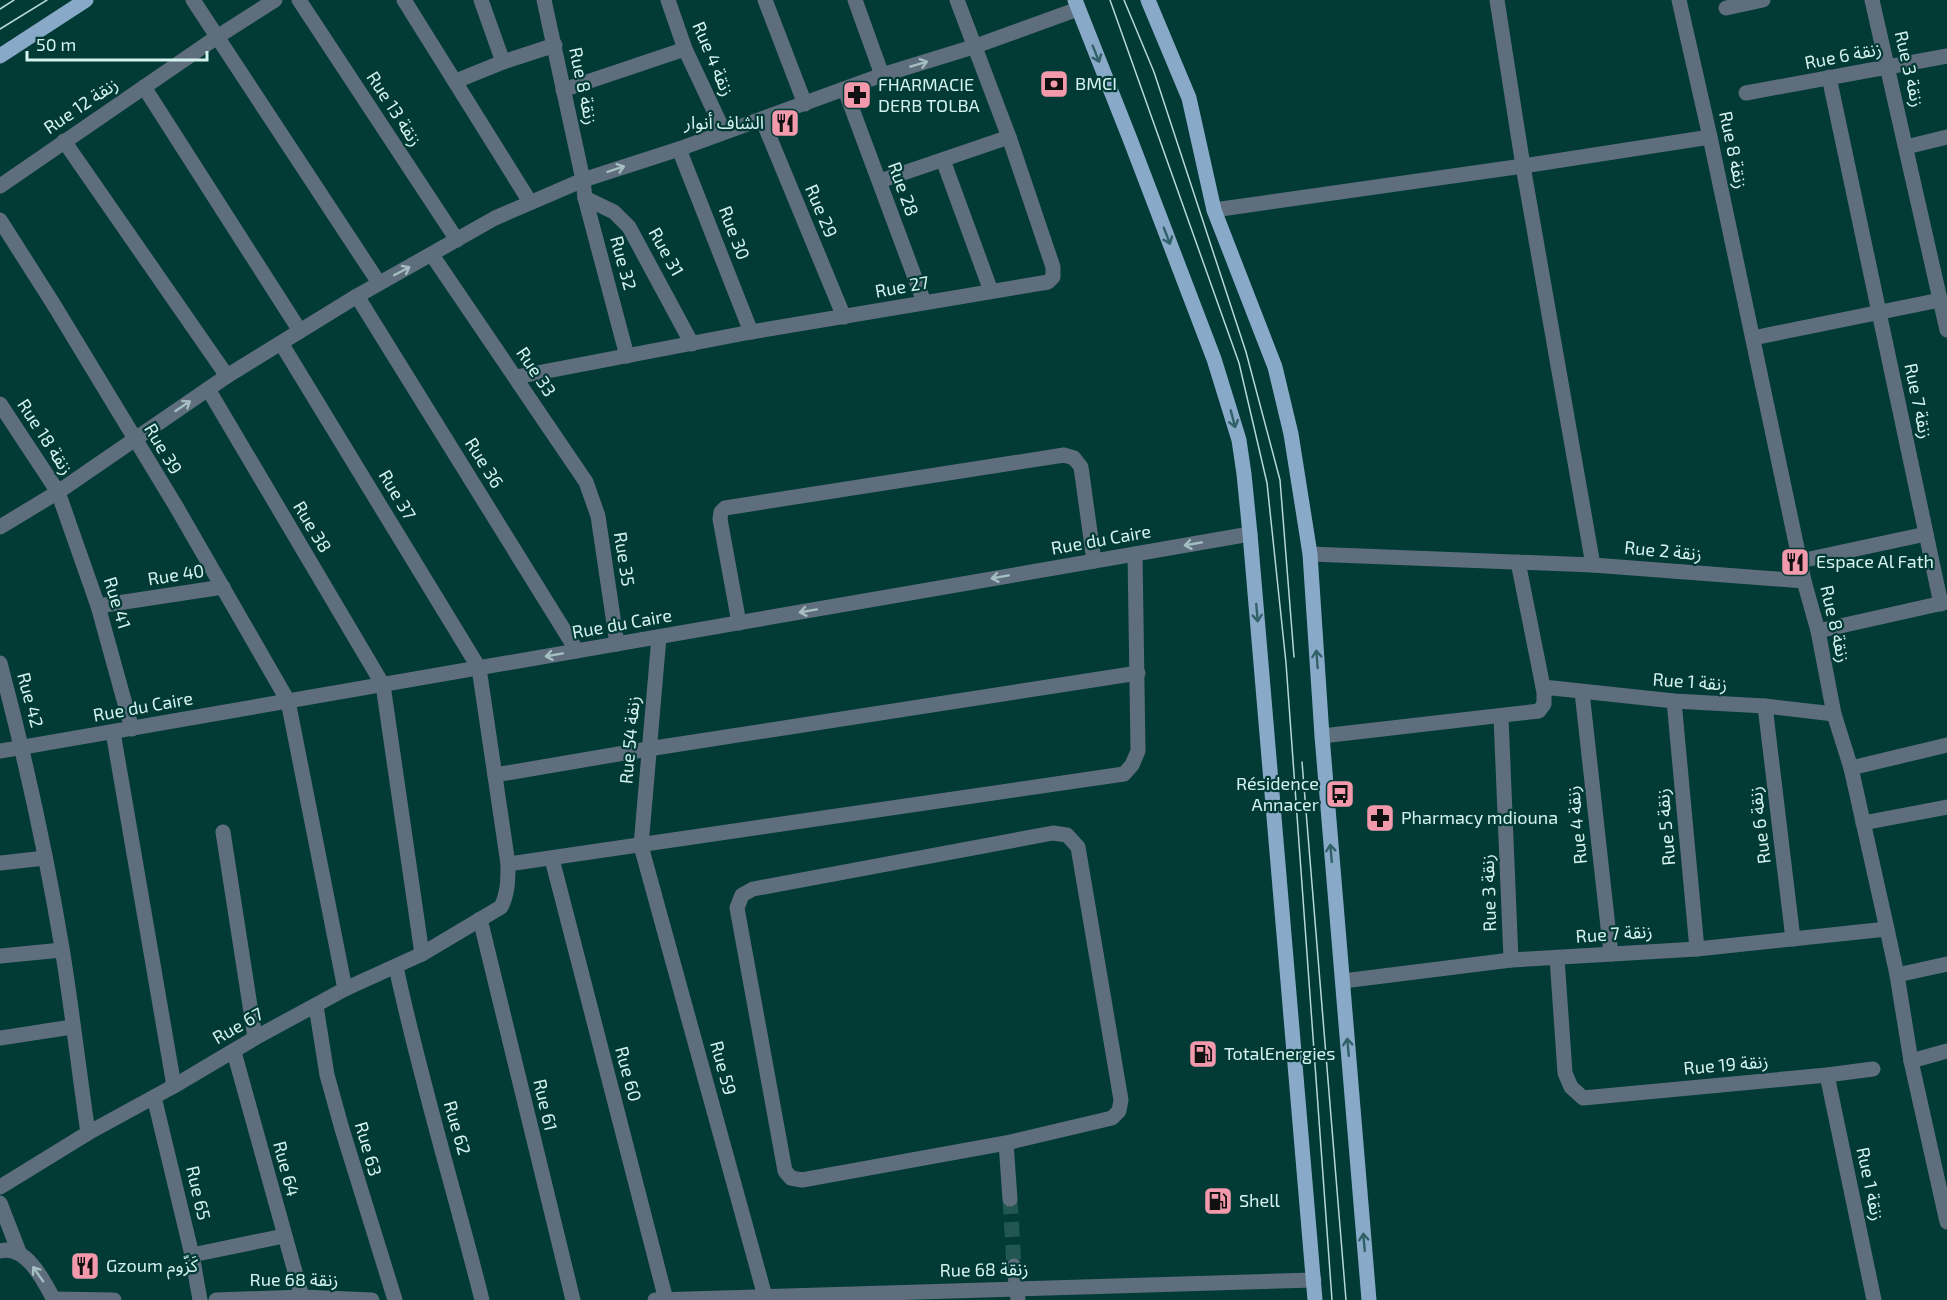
<svg xmlns="http://www.w3.org/2000/svg" width="1947" height="1300" font-family="'Exo 2','Noto Sans Arabic',sans-serif">
<style>
.lines{fill:none;stroke-linecap:round;stroke-linejoin:round}
.minor-tunnel{stroke:#225651;stroke-width:15;stroke-dasharray:15 8;stroke-linecap:butt}
.minor{stroke:#5e6e7c;stroke-width:15}
.major{stroke:#88a9c7;stroke-width:15}
.tram{stroke:#b6d8d4;stroke-width:1.5}
.oneway{stroke:#316168}
.oneway2{stroke:#a5bec1}
.labels{text-anchor:middle;stroke-width:4.5;stroke-linejoin:round;paint-order:stroke}
.street-label{font-size:18px;fill:#d4f3ef;stroke:#023a35}
.poi-label{font-size:18px;fill:#d4f3ef;stroke:#023a35;text-anchor:start}
</style>
<rect width="100%" height="100%" fill="#023a35"/>
<g class="lines">
<path class="minor-tunnel" d="M1010 1199 1014 1266"/>
<g class="minor">
<path d="M193 0 379 283"/>
<path d="M299 0 457 240"/>
<path d="M404 0 530 202"/>
<path d="M481 0 503 62"/>
<path d="M544 0 583 180 585 198 627 356"/>
<path d="M668 0 685 49 724 132"/>
<path d="M765 0 805 104"/>
<path d="M855 0 882 75"/>
<path d="M1497 0 1523 166 1593 565"/>
<path d="M1679 0 1710 137 1804 581 1818 631 1834 714 1851 768 1887 929 1897 975 1911 1061 1947 1222"/>
<path d="M1872 0 1947 330"/>
<path d="M1726 8 1763 0"/>
<path d="M1829 77 1941 604"/>
<path d="M456 81 503 62 555 45"/>
<path d="M144 87 300 331"/>
<path d="M563 90 685 49"/>
<path d="M845 90 924 302"/>
<path d="M1746 93 1947 56"/>
<path d="M762 119 844 317"/>
<path d="M64 141 227 376"/>
<path d="M1906 147 1947 137"/>
<path d="M679 149 751 332"/>
<path d="M943 160 991 291"/>
<path d="M880 181 1009 137"/>
<path d="M0 186 217 37 275 0"/>
<path d="M585 198 614 212 629 227 692 344"/>
<path d="M1214 210 1523 166 1710 137"/>
<path d="M0 220 54 305 177 508 288 701 345 989"/>
<path d="M432 255 586 482 598 516 617 644"/>
<path d="M357 296 577 651"/>
<path d="M1753 338 1940 300"/>
<path d="M516 377 751 332 1048 282 1053 277V267L1009 137 957 0"/>
<path d="M208 389 383 685 422 954"/>
<path d="M0 404 58 492 98 606 132 729"/>
<path d="M0 527 58 492 227 376 357 296 495 218 583 180 679 149 882 75 973 47 1078 9"/>
<path d="M1310 554 1593 565 1804 581"/>
<path d="M1800 561 1926 534"/>
<path d="M98 606 223 587"/>
<path d="M739 623 720 519 721 512 725 508 1064 455 1074 458 1081 467 1094 561"/>
<path d="M1818 631 1947 602"/>
<path d="M659 637 641 846 766 1300"/>
<path d="M0 663C25 757 46 852 62 948 72 1009 79 1072 88 1133"/>
<path d="M1543 687 1674 701 1765 706 1834 714"/>
<path d="M1582 692 1611 954"/>
<path d="M1674 701 1697 949"/>
<path d="M1765 706 1793 939"/>
<path d="M1501 717 1511 960"/>
<path d="M113 732 174 1086"/>
<path d="M1322 736 1539 711 1544 704V692L1518 562"/>
<path d="M0 751 1250 534"/>
<path d="M1851 768 1947 745"/>
<path d="M495 775 648 749 1138 673"/>
<path d="M1863 823 1947 807"/>
<path d="M223 832 255 1038"/>
<path d="M1053 833 1067 835 1078 847 1121 1100 1119 1111 1112 1118 1006 1143 802 1180 791 1178 785 1171 737 908 742 895 753 889Z"/>
<path d="M552 859 666 1300"/>
<path d="M0 863 45 858"/>
<path d="M508 864 1124 774 1132 765 1138 751 1135 554"/>
<path d="M480 919 573 1300"/>
<path d="M0 956 62 950"/>
<path d="M1557 958 1565 1073 1571 1087 1583 1098 1827 1075 1873 1069"/>
<path d="M396 967C420 1079 454 1189 482 1300"/>
<path d="M1897 975 1947 964"/>
<path d="M1343 981 1511 960 1697 949 1887 929"/>
<path d="M316 1006 327 1075 342 1129 395 1300"/>
<path d="M0 1038 72 1027"/>
<path d="M234 1052 302 1297"/>
<path d="M1911 1061 1947 1051"/>
<path d="M1827 1075 1874 1300"/>
<path d="M154 1097 192 1255 200 1300"/>
<path d="M1006 1143 1010 1199"/>
<path d="M0 1187 88 1133 174 1086 255 1038 345 989 422 954 501 907C508 893 508 880 508 864L479 668 281 343"/>
<path d="M0 1203 19 1252"/>
<path d="M0 1251C26 1244 44 1281 54 1300"/>
<path d="M192 1255 284 1236"/>
<path d="M1014 1266 1018 1300"/>
<path d="M53 1299 114 1300"/>
<path d="M216 1300 302 1297 372 1300"/>
<path d="M655 1300 1314 1280"/>
</g>
<g class="major">
<path d="M1075 0 1130 139 1214 359 1239 440 1244 474 1250 534 1315 1300"/>
<path d="M1148 0 1189 98 1214 210 1275 367 1291 434 1310 554 1322 736 1369 1300"/>
<path d="M0 56 86 0"/>
</g>
<g class="tram">
<path d="M1110 0 1239 363 1267 483 1286 663 1332 1300"/>
<path d="M1124 0 1154 72 1246 352 1280 480 1294 657"/>
<path d="M0 9 14 0"/>
<path d="M0 29 47 0"/>
<path d="M1302 762 1346 1300"/>
</g>
</g>
<defs><path id="oneway-shaft" d="M-6 0H5M1.5-3L5.5 0L1.5 3" fill="none" stroke-width="1.6" stroke-linecap="round" stroke-linejoin="round" transform="scale(1.5)"/></defs>
<g class="oneway">
<use href="#oneway-shaft" transform="translate(1096 54) rotate(68)"/>
<use href="#oneway-shaft" transform="translate(1167 236) rotate(69)"/>
<use href="#oneway-shaft" transform="translate(1233 419) rotate(75)"/>
<use href="#oneway-shaft" transform="translate(1257 613) rotate(85)"/>
<use href="#oneway-shaft" transform="translate(1317 659) rotate(-94)"/>
<use href="#oneway-shaft" transform="translate(1331 853) rotate(-95)"/>
<use href="#oneway-shaft" transform="translate(1348 1047) rotate(-95)"/>
<use href="#oneway-shaft" transform="translate(1364 1242) rotate(-95)"/>
</g>
<g class="oneway2">
<use href="#oneway-shaft" transform="translate(919 64) rotate(-17)"/>
<use href="#oneway-shaft" transform="translate(616 169) rotate(-18)"/>
<use href="#oneway-shaft" transform="translate(402 271) rotate(-28)"/>
<use href="#oneway-shaft" transform="translate(183 406) rotate(-34)"/>
<use href="#oneway-shaft" transform="translate(1193 544) rotate(170)"/>
<use href="#oneway-shaft" transform="translate(1000 577) rotate(170)"/>
<use href="#oneway-shaft" transform="translate(808 611) rotate(170)"/>
<use href="#oneway-shaft" transform="translate(554 655) rotate(170)"/>
<use href="#oneway-shaft" transform="translate(38 1274) rotate(-125)"/>
</g>
<defs>
<g id="bank-square" transform="scale(1.5)"><rect x="-9" y="-9" width="18" height="18" rx="4" fill="#f29aac" stroke="#023a35"/><path d="M-6-4H6V4H-6ZM0-2.3a2.3 2.3 0 1 0 0 4.6a2.3 2.3 0 1 0 0-4.6Z" fill="#111"/></g>
<g id="pharmacy-square" transform="scale(1.5)"><rect x="-9" y="-9" width="18" height="18" rx="4" fill="#f29aac" stroke="#023a35"/><path d="M-2-6h4v4h4v4h-4v4h-4v-4h-4v-4h4Z" fill="#111"/></g>
<g id="restaurant-square" transform="scale(1.5)"><rect x="-9" y="-9" width="18" height="18" rx="4" fill="#f29aac" stroke="#023a35"/><path d="M-5-6h1v4h1v-4h1v4h1v-4h1v5L-1.5 .5V6h-2V.5L-5-1ZM5-6V6H3V1.5H1.5Q1.5-4 5-6Z" fill="#111"/></g>
<g id="bus-square" transform="scale(1.5)"><rect x="-9" y="-9" width="18" height="18" rx="4" fill="#f29aac" stroke="#023a35"/><path d="M-5-6H5V4H4V6H2V4H-2V6H-4V4H-5ZM-3.5-4V0h7V-4ZM-3.5 1.2v1.5H-2V1.2ZM2 1.2v1.5H3.5V1.2Z" fill="#111"/></g>
<g id="fuel-square" transform="scale(1.5)"><rect x="-9" y="-9" width="18" height="18" rx="4" fill="#f29aac" stroke="#023a35"/><path d="M-5.5-6h7V0h2V4h1.3V-2.5L3-4.5l.8-.8L6-3V5H2.5V1h-1V6h-7ZM-4.2-4.7v3.2H.2V-4.7Z" fill="#111"/></g>
</defs>
<g fill-rule="evenodd">
<use href="#bank-square" x="1054" y="84"/>
<use href="#pharmacy-square" x="857" y="95"/>
<use href="#restaurant-square" x="785" y="123"/>
<use href="#restaurant-square" x="1795" y="562"/>
<use href="#bus-square" x="1340" y="794"/>
<use href="#pharmacy-square" x="1380" y="818"/>
<use href="#fuel-square" x="1203" y="1054"/>
<use href="#fuel-square" x="1218" y="1201"/>
<use href="#restaurant-square" x="85" y="1266"/>
</g>
<g class="labels">
<g class="street-label">
<text transform="translate(1843 56) rotate(-11)" y="6">Rue 6 زنقة</text>
<text transform="translate(713 59) rotate(67)" y="6">Rue 4 زنقة</text>
<text transform="translate(1909 69) rotate(77)" y="6">Rue 3 زنقة</text>
<text transform="translate(583 86) rotate(78)" y="6">Rue 8 زنقة</text>
<text transform="translate(81 106) rotate(-34)" y="6">Rue 12 زنقة</text>
<text transform="translate(394 109) rotate(57)" y="6">Rue 13 زنقة</text>
<text transform="translate(1733 150) rotate(78)" y="6">Rue 8 زنقة</text>
<text transform="translate(903 189) rotate(70)" y="6">Rue 28</text>
<text transform="translate(821 211) rotate(67)" y="6">Rue 29</text>
<text transform="translate(734 233) rotate(69)" y="6">Rue 30</text>
<text transform="translate(666 252) rotate(61)" y="6">Rue 31</text>
<text transform="translate(623 263) rotate(75)" y="6">Rue 32</text>
<text transform="translate(902 287) rotate(-10)" y="6">Rue 27</text>
<text transform="translate(536 372) rotate(56)" y="6">Rue 33</text>
<text transform="translate(1918 401) rotate(78)" y="6">Rue 7 زنقة</text>
<text transform="translate(45 437) rotate(57)" y="6">Rue 18 زنقة</text>
<text transform="translate(163 449) rotate(59)" y="6">Rue 39</text>
<text transform="translate(484 463) rotate(58)" y="6">Rue 36</text>
<text transform="translate(397 495) rotate(59)" y="6">Rue 37</text>
<text transform="translate(312 527) rotate(59)" y="6">Rue 38</text>
<text transform="translate(1101 540) rotate(-10)" y="6">Rue du Caire</text>
<text transform="translate(1663 551) rotate(5)" y="6">Rue 2 زنقة</text>
<text transform="translate(624 559) rotate(81)" y="6">Rue 35</text>
<text transform="translate(176 575) rotate(-9)" y="6">Rue 40</text>
<text transform="translate(117 603) rotate(73)" y="6">Rue 41</text>
<text transform="translate(622 624) rotate(-10)" y="6">Rue du Caire</text>
<text transform="translate(1835 624) rotate(77)" y="6">Rue 8 زنقة</text>
<text transform="translate(1690 682) rotate(4)" y="6">Rue 1 زنقة</text>
<text transform="translate(30 700) rotate(75)" y="6">Rue 42</text>
<text transform="translate(143 707) rotate(-10)" y="6">Rue du Caire</text>
<text transform="translate(630 740) rotate(-85)" y="6">Rue 54 زنقة</text>
<text transform="translate(1577 825) rotate(-96)" y="6">Rue 4 زنقة</text>
<text transform="translate(1760 825) rotate(-97)" y="6">Rue 6 زنقة</text>
<text transform="translate(1666 827) rotate(-95)" y="6">Rue 5 زنقة</text>
<text transform="translate(1489 893) rotate(-92)" y="6">Rue 3 زنقة</text>
<text transform="translate(1614 934) rotate(-4)" y="6">Rue 7 زنقة</text>
<text transform="translate(238 1026) rotate(-30)" y="6">Rue 67</text>
<text transform="translate(1726 1065) rotate(-5)" y="6">Rue 19 زنقة</text>
<text transform="translate(723 1068) rotate(75)" y="6">Rue 59</text>
<text transform="translate(628 1074) rotate(75)" y="6">Rue 60</text>
<text transform="translate(545 1105) rotate(77)" y="6">Rue 61</text>
<text transform="translate(457 1128) rotate(74)" y="6">Rue 62</text>
<text transform="translate(368 1149) rotate(74)" y="6">Rue 63</text>
<text transform="translate(286 1169) rotate(75)" y="6">Rue 64</text>
<text transform="translate(1870 1184) rotate(78)" y="6">Rue 1 زنقة</text>
<text transform="translate(198 1193) rotate(77)" y="6">Rue 65</text>
<text transform="translate(984 1270) rotate(-1)" y="6">Rue 68 زنقة</text>
<text x="294" y="1286">Rue 68 زنقة</text>
</g>
<g class="poi-label">
<text x="1075" y="90">BMCI</text>
<text x="878" y="91">FHARMACIE<tspan x="878" dy="21">DERB TOLBA</tspan></text>
<text x="764" y="129" text-anchor="end">الشاف أنوار</text>
<text x="1816" y="568">Espace Al Fath</text>
<text x="1319" y="790" text-anchor="end">Résidence<tspan x="1319" dy="21">Annacer</tspan></text>
<text x="1401" y="824">Pharmacy mdiouna</text>
<text x="1224" y="1060">TotalEnergies</text>
<text x="1239" y="1207">Shell</text>
<text x="106" y="1272">Gzoum كَزّوم</text>
</g>
</g>
<path d="M27 51v9h180v-9" fill="none" stroke="#d4f3ef" stroke-width="3"/>
<text x="36" y="51" font-size="18" fill="#d4f3ef" stroke="#023a35" stroke-width="4.5" paint-order="stroke">50 m</text>
</svg>
